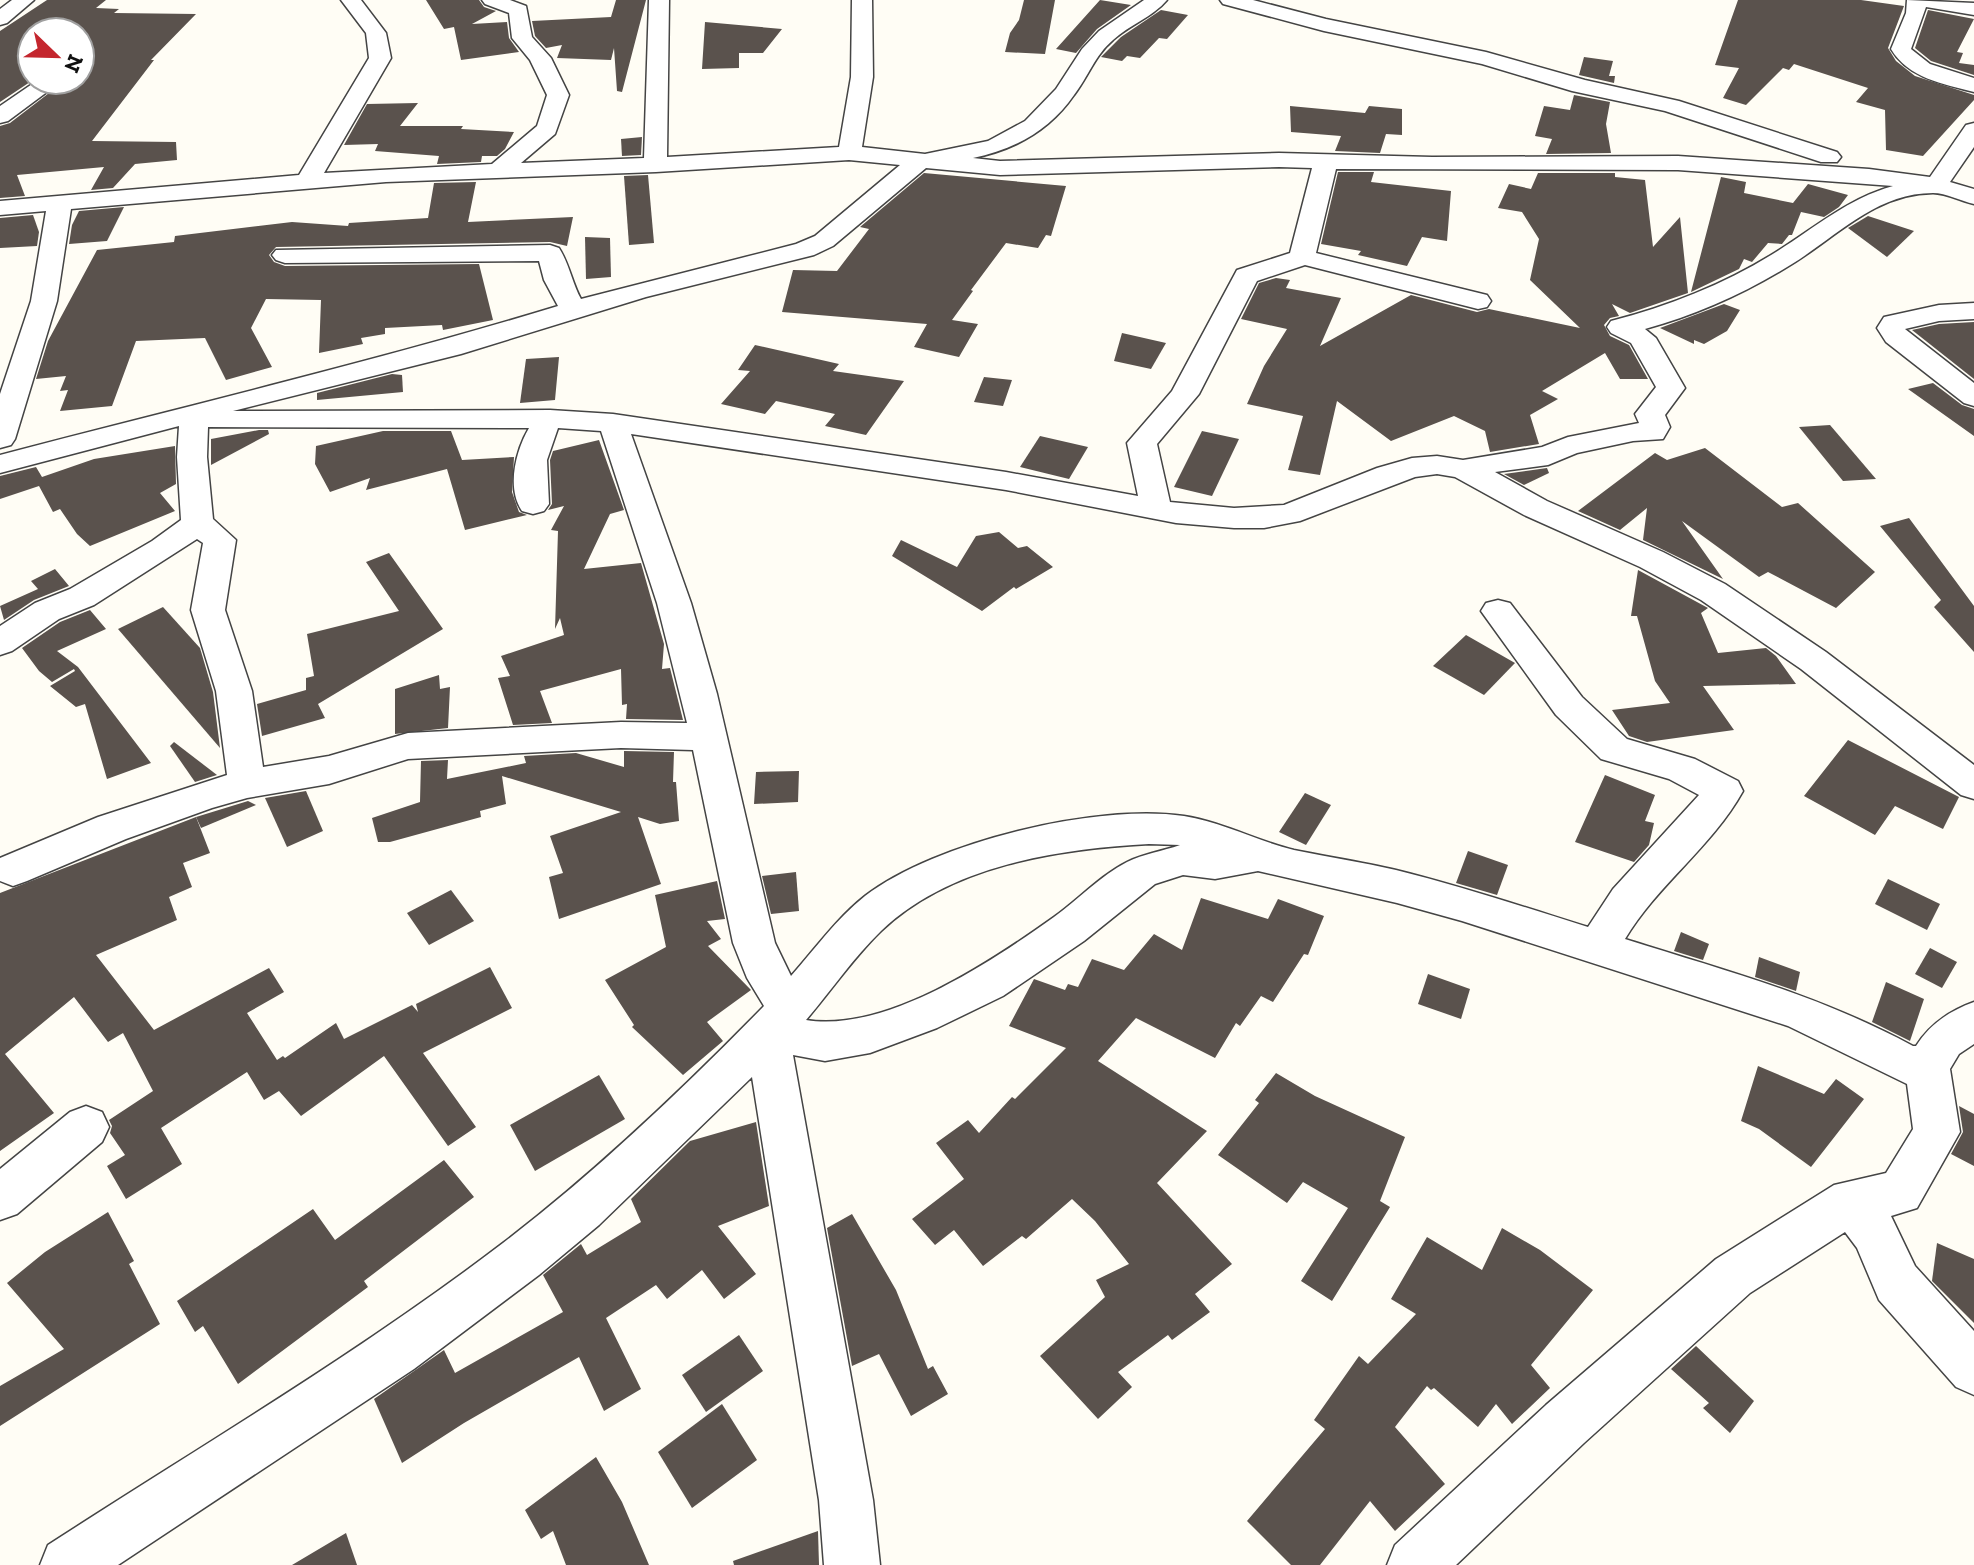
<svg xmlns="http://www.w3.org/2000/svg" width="1974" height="1565" font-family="'Zilla Slab',serif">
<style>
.building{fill:#5a524d}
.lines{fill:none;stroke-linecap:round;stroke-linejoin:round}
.minor-casing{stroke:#444;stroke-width:3}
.minor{fill:#fff;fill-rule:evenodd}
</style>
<rect width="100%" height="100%" fill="#fffdf5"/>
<g class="building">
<path d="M47 0H106L96 8 119 9 114 13 196 14 151 60H154L92 141 176 142 177 160 135 164 113 188 91 190 104 167 17 175 25 196 0 198V126L10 123 66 80H80V32H32L33 80 0 102V31Z"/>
<path d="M426 0H479L484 7 496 11 472 24 507 22 509 38 519 52 461 60 454 27 444 29Z"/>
<path d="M616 0H646L622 92 617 91 614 48 611 60 557 58 562 45 546 48 535 36 532 21 611 17Z"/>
<path d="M1024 0H1055L1045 54 1005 52 1010 33 1019 20Z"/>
<path d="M1100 0 1131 5 1097 29 1076 53 1056 49Z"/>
<path d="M1738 0H1861L1904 6 1888 48 1896 61 1915 76 1974 95V100L1923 156 1886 150 1885 110 1856 102 1868 88 1794 64 1789 70 1783 68 1746 105 1723 98 1739 68 1715 65Z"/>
<path d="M1161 10 1188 15 1167 39 1159 38 1140 58 1127 56 1122 61 1101 57 1121 37Z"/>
<path d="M1928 10 1974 19 1957 52 1963 53 1959 63 1974 65V75L1931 61 1915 48Z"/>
<path d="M705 22 782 29 763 53H739V68L702 69Z"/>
<path d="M1584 57 1613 61 1609 76H1615L1614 83 1579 75Z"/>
<path d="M1574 95 1610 102 1606 124 1611 153 1546 154 1552 139 1535 136 1544 106 1570 110Z"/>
<path d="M418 103 400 126H463L461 129 514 132 505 149 497 156H482L481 162 437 164 439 156 375 151 378 144 344 145 367 104Z"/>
<path d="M1290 106 1365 113 1369 106 1402 109V135L1386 134 1380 153 1335 151 1341 136 1291 132Z"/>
<path d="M642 137 641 155 622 156 621 139Z"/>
<path d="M1338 172H1374L1371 182 1451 191 1447 241 1422 237 1407 266 1358 255 1361 251 1321 244Z"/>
<path d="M924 173 1066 186 1051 236 1046 235 1038 248 1006 243 971 290 973 291 952 320 978 324 959 357 914 347 927 324 782 312 793 270 837 271 869 229 860 227Z"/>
<path d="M1538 173H1615V177L1645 180 1653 247 1680 217 1688 293 1630 313 1612 304 1619 316 1610 318 1604 325 1610 336 1629 345 1648 379H1620L1605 353 1542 391 1558 399 1530 415 1539 444 1490 452 1485 431 1454 416 1391 441 1337 401 1320 475 1288 470 1303 416 1247 404 1264 366 1287 329 1241 319 1259 283 1276 278 1290 280 1286 288 1341 298 1320 346 1411 295 1477 312 1489 309 1580 328 1530 280 1539 239 1522 212 1498 208 1509 184 1531 189Z"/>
<path d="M648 175 654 243 629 245 624 176Z"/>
<path d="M1721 177 1746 182 1744 193 1793 203 1808 184 1848 195 1839 207 1824 217 1801 212 1792 235H1789L1782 244 1768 243 1752 262 1744 259 1739 269 1691 292Z"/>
<path d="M476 182 468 222 573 217 567 246 550 242 276 247 269 255 274 262 285 266 479 264 493 320 443 330 442 325 385 328V334L361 338 363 344 319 353 321 300 266 299 251 328 272 367 226 380 205 338 136 341 112 406 60 411 68 390 60 391 66 376 36 379 48 341 97 250 174 242 175 236 292 222 348 226 349 223 428 218 434 183Z"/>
<path d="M124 207 107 241 69 244 72 225 79 211Z"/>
<path d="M33 215 39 232 37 246 0 248V218Z"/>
<path d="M1868 216 1914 231 1887 257 1848 228Z"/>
<path d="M585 237 610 238 611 277 586 279Z"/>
<path d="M1724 304 1740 310 1727 331 1704 344 1694 340V344L1660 328Z"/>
<path d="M1974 322V379L1912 330 1939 324Z"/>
<path d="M1122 333 1166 343 1151 369 1114 361Z"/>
<path d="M755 345 839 364 833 371 904 381 866 435 825 426 835 414 776 401 765 414 721 404 750 371 738 370Z"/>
<path d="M559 357 555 400 520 403 526 359Z"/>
<path d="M392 374 402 375 403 392 317 400V393Z"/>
<path d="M984 377 1012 380 1003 406 974 402Z"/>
<path d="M1933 383 1962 405 1974 409V436L1908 389Z"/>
<path d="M1830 425 1876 479 1843 481 1799 427Z"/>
<path d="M259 430H268L269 434 211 465V439Z"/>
<path d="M383 431H451L462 460 514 457 512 492 519 512 527 515 465 530 447 469 366 490 370 478 330 492 315 464 316 446Z"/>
<path d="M1202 431 1239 439 1212 496 1174 487Z"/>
<path d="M1040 436 1088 447 1069 479 1020 467Z"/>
<path d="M599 440 624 510 610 514 584 569 641 563 664 644 662 669 670 668 683 720 626 719 627 704 622 705 621 669 540 691 552 723 513 725 498 678 510 676 501 656 564 635 560 618 555 629 558 531 551 530 564 506 548 510 552 504 550 460 553 451Z"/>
<path d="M175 446 176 484 160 493 175 511 90 546 77 534 60 509 53 512 39 486 0 499V476L36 467 42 477 94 459Z"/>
<path d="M1705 448 1782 507 1798 503 1875 572 1836 608 1768 572 1759 577 1682 521 1723 579 1643 540 1647 508 1620 530 1578 511 1655 453 1667 460Z"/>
<path d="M1547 468 1549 473 1524 485 1504 474Z"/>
<path d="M1909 518 1974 606V652L1934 607 1941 600 1880 526Z"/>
<path d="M999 532 1018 548 1027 546 1053 567 1016 589 1014 587 982 611 892 556 901 540 957 567 976 536Z"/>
<path d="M389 553 443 629 318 704 325 718 262 736 257 704 306 690V678L314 676 307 634 399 611 366 562Z"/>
<path d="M55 569 69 586 34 600 4 620 0 606 38 589 31 581Z"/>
<path d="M1638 570 1708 608 1701 613 1718 653 1766 648 1776 656 1796 684 1703 686 1734 730 1647 742 1629 736 1612 710 1670 703 1655 681 1637 616H1631Z"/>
<path d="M163 607 200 648 213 692 220 748 118 629Z"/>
<path d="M90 610 106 629 57 651 78 667 151 763 107 779 85 704 76 707 50 686 75 671 74 669 52 682 39 671 22 648 60 622Z"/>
<path d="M1466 635 1515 663 1484 695 1433 666Z"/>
<path d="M439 675 440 689 450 687 448 728 395 734V689Z"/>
<path d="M1848 740 1959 797 1943 829 1895 806 1875 835 1804 796Z"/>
<path d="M174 742 217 775 195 782 170 746Z"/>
<path d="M624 751 674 752 673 782H676L679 821 660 824 638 817 661 884 559 919 549 877 563 873 550 836 621 812 502 776 506 804 480 811 481 817 390 842H378L372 818 420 802 421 761 448 760 447 779 526 763 524 756 576 753 624 767Z"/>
<path d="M799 771 798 802 754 804 756 772Z"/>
<path d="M1605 775 1655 795 1645 821 1654 823 1649 845 1634 862 1575 842Z"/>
<path d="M306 791 323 831 287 847 265 798Z"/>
<path d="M1305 793 1331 805 1306 845 1279 832Z"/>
<path d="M248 801 256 805 201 828 196 817Z"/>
<path d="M196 817 210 853 183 863 192 887 169 897 177 920 96 955 154 1030 269 968 284 992 247 1013 277 1060 283 1056 285 1058 336 1023 344 1039 412 1005 418 1012 416 1004 490 967 512 1008 423 1053 476 1127 448 1146 384 1056 301 1116 279 1091 264 1100 247 1072 161 1128 182 1164 126 1199 107 1166 125 1155 110 1133 112 1126 109 1120 153 1091 123 1033 108 1042 74 997 5 1054 54 1113 0 1151V893Z"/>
<path d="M1468 851 1508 865 1497 895 1456 883Z"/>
<path d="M796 872 799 911 771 914 762 876Z"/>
<path d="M1888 879 1940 904 1927 930 1875 904Z"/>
<path d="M717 881 725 919 707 921 721 939 708 946 751 990 707 1022 723 1041 683 1075 632 1027 634 1025 605 980 666 947 655 895Z"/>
<path d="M451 890 474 921 429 945 407 913Z"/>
<path d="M1201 898 1268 919 1278 899 1324 916 1308 955 1304 954 1273 1002 1261 996 1240 1026 1236 1023 1215 1058 1136 1018 1098 1061 1207 1131 1157 1183 1232 1264 1195 1294 1210 1312 1172 1340 1168 1335 1118 1372 1132 1387 1098 1419 1040 1356 1105 1297 1096 1280 1129 1264 1095 1221 1072 1199 1026 1239 1022 1236 983 1266 954 1230 935 1245 912 1219 964 1179 936 1143 968 1120 979 1133 1012 1097 1015 1099 1066 1048 1009 1026 1034 979 1065 990 1068 984 1078 987 1092 959 1124 970 1154 934 1182 950Z"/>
<path d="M1681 932 1709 944 1703 960 1674 951Z"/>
<path d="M1930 948 1957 962 1942 988 1915 974Z"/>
<path d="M1759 957 1800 972 1796 991 1755 977Z"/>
<path d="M1428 974 1470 989 1461 1019 1418 1004Z"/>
<path d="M1886 982 1924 999 1910 1041 1872 1022Z"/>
<path d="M1758 1066 1824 1094 1836 1079 1864 1099 1811 1167 1759 1129 1741 1121Z"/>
<path d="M1276 1073 1315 1096 1405 1137 1380 1201 1390 1207 1332 1301 1301 1281 1348 1208 1303 1182 1287 1203 1218 1155 1259 1103 1255 1100Z"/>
<path d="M599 1075 625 1119 535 1171 510 1125Z"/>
<path d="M1959 1106 1974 1114V1166L1951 1154 1963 1132Z"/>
<path d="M756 1122 769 1206 718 1226 756 1274 724 1299 702 1270 667 1299 656 1285 606 1318 641 1389 604 1411 579 1357 464 1423 402 1463 374 1399 444 1350 455 1373 563 1312 543 1275 581 1244 587 1255 641 1222 631 1199 690 1141Z"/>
<path d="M444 1160 474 1197 364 1281 368 1287 238 1384 203 1326 195 1332 177 1301 313 1209 335 1240Z"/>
<path d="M108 1212 134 1261 129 1264 160 1324 0 1426V1386L64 1349 7 1283 45 1252Z"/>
<path d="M852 1214 896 1290 928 1369 933 1366 948 1394 911 1416 879 1354 852 1366 827 1228Z"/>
<path d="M1502 1228 1540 1250 1593 1290 1531 1365 1550 1388 1512 1424 1496 1404 1478 1427 1434 1388 1431 1390 1427 1386 1395 1427 1445 1484 1395 1531 1370 1501 1320 1565H1291L1247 1521 1325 1429 1314 1420 1359 1356 1368 1364 1416 1314 1391 1299 1427 1237 1482 1270Z"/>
<path d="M1937 1243 1974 1259V1323L1932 1281Z"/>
<path d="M739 1335 763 1371 706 1412 682 1375Z"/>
<path d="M1696 1346 1754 1401 1730 1433 1703 1408 1709 1403 1671 1369Z"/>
<path d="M722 1404 757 1460 692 1508 658 1452Z"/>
<path d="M596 1457 622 1502 649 1565H566L553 1531 541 1539 525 1510Z"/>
<path d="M818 1531 819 1565H734L733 1561Z"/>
<path d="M346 1533 357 1565H292Z"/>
</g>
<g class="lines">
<g class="minor-casing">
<g id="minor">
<path d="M12 0H34L7 23 0 25V9Z"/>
<path d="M341 0H361L386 33 391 58 324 173 492 164 537 126 547 95 530 60 512 38 509 13 485 4 482 0H510L526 6 532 37 551 58 569 95 555 134 521 163 644 158 649 0H669L667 157 839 147 851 77 852 0H872L873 77 862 147 925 154 988 141 1025 121 1056 89 1082 49 1099 31 1144 0H1167C1153 17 1129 25 1113 40 1095 55 1088 77 1074 95 1050 130 1014 150 973 158L1000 161 1279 153 1432 157 1678 156 1869 169 1930 177 1966 125 1974 123V147L1950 182 1974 189V204C1961 201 1946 193 1933 193 1876 193 1836 237 1792 264 1747 292 1697 315 1645 329L1656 338 1685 388 1665 415 1670 427 1663 439 1633 441 1577 453 1548 465 1495 472 1547 501 1663 552 1725 584 1826 652 1974 765V799L1961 795 1801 669 1701 600 1640 567 1524 515 1455 477 1437 474 1415 477 1300 521 1264 528H1234L1176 523 1006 490 631 434 691 603 717 694 775 943 791 976C815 949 836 919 865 896 935 842 1097 803 1184 816 1222 822 1257 841 1294 850 1328 857 1362 862 1396 870 1461 886 1524 907 1588 927L1613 889 1699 795 1669 779 1601 759 1556 715 1481 611 1486 603 1498 600 1510 603 1582 697 1627 739 1695 759 1738 781 1743 791C1712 847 1658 884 1625 939 1726 971 1819 995 1913 1046H1916C1930 1024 1949 1011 1974 1002V1044L1959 1054 1950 1069 1960 1132 1917 1208 1891 1216 1915 1266 1974 1331V1395L1956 1387 1879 1300 1857 1248 1845 1232 1750 1293 1584 1443 1456 1565H1387L1395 1545 1546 1405 1716 1259 1834 1185 1886 1173 1913 1129 1907 1084 1788 1026 1462 921 1397 903 1258 871 1215 879 1183 875 1155 884 1084 941 1003 996 937 1028 870 1053 825 1061 793 1055 873 1500 880 1565H824L819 1500 752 1077 599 1225 539 1275 414 1369 118 1565H40L48 1545C201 1446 359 1353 503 1243 597 1171 682 1090 764 1006L747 978 733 943 693 750 621 748 408 759 329 784 247 798 212 808 126 839 27 881 13 886 0 881V858L98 817 227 775 216 691 191 610 203 543 197 539 94 605 59 619 12 651 0 655V626L35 603 70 589 152 541 181 520 177 457 179 426 0 473V455C186 406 374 362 558 306L544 280 539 261 285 263 276 260 272 255 276 250 550 245 559 248C569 263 572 283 581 299L796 244 815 236 900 165 849 160 656 172 386 182 71 209 57 301 15 439 11 445 0 448V394L31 301 46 211 0 215V201L299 175 369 58 366 33ZM1279 167 1312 168 1290 253 1237 270 1172 391 1127 443 1138 496 1006 472 613 414 550 410 233 411 461 354 646 297 814 255 833 246 926 168 1000 175ZM1336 169 1678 170 1893 186C1847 199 1816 227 1776 252 1725 284 1669 306 1611 321L1607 327 1611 333 1631 343 1656 387 1635 414 1639 423 1568 437 1542 447 1463 460 1437 456 1412 458 1377 468 1284 505 1234 508 1170 502 1157 444 1199 394 1257 281 1305 265 1478 309 1487 307 1491 301 1487 295 1316 253ZM208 427 529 428C516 450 506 488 522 511L533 514 544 511 549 504 547 460 558 428 601 431 657 603 687 723 621 722 408 733 329 756 263 767 252 691 225 610 236 540 213 519 207 457ZM1149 844 1180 845C1163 851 1143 854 1127 862 1101 875 1078 900 1054 917 991 962 885 1033 806 1020 831 991 853 958 881 931 950 865 1058 849 1149 844Z"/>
<path d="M1220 0H1253L1326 19 1486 52 1585 80 1679 101 1837 152 1841 157 1837 162H1821L1665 111 1572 91 1482 64 1324 31 1223 4Z"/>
<path d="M1907 0 1974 3V15L1926 7 1911 49 1930 64 1974 78V92C1943 84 1908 78 1891 49L1906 13Z"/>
<path d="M38 80H63L8 121 0 123V106Z"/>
<path d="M1974 303V319L1939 321 1905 329 1974 383V406L1964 403 1886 342 1877 328 1884 317 1939 305Z"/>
<path d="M86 1106 102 1112 109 1127 102 1142 17 1214 0 1220V1169L70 1112Z"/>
</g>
</g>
<use href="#minor" class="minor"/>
</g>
<g transform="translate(56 56) rotate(113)"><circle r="38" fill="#ffffff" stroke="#a0a0a0" stroke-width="2"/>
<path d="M0-6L14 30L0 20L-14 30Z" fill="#c4262e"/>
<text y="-12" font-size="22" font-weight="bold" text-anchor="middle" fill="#111111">N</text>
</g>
</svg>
